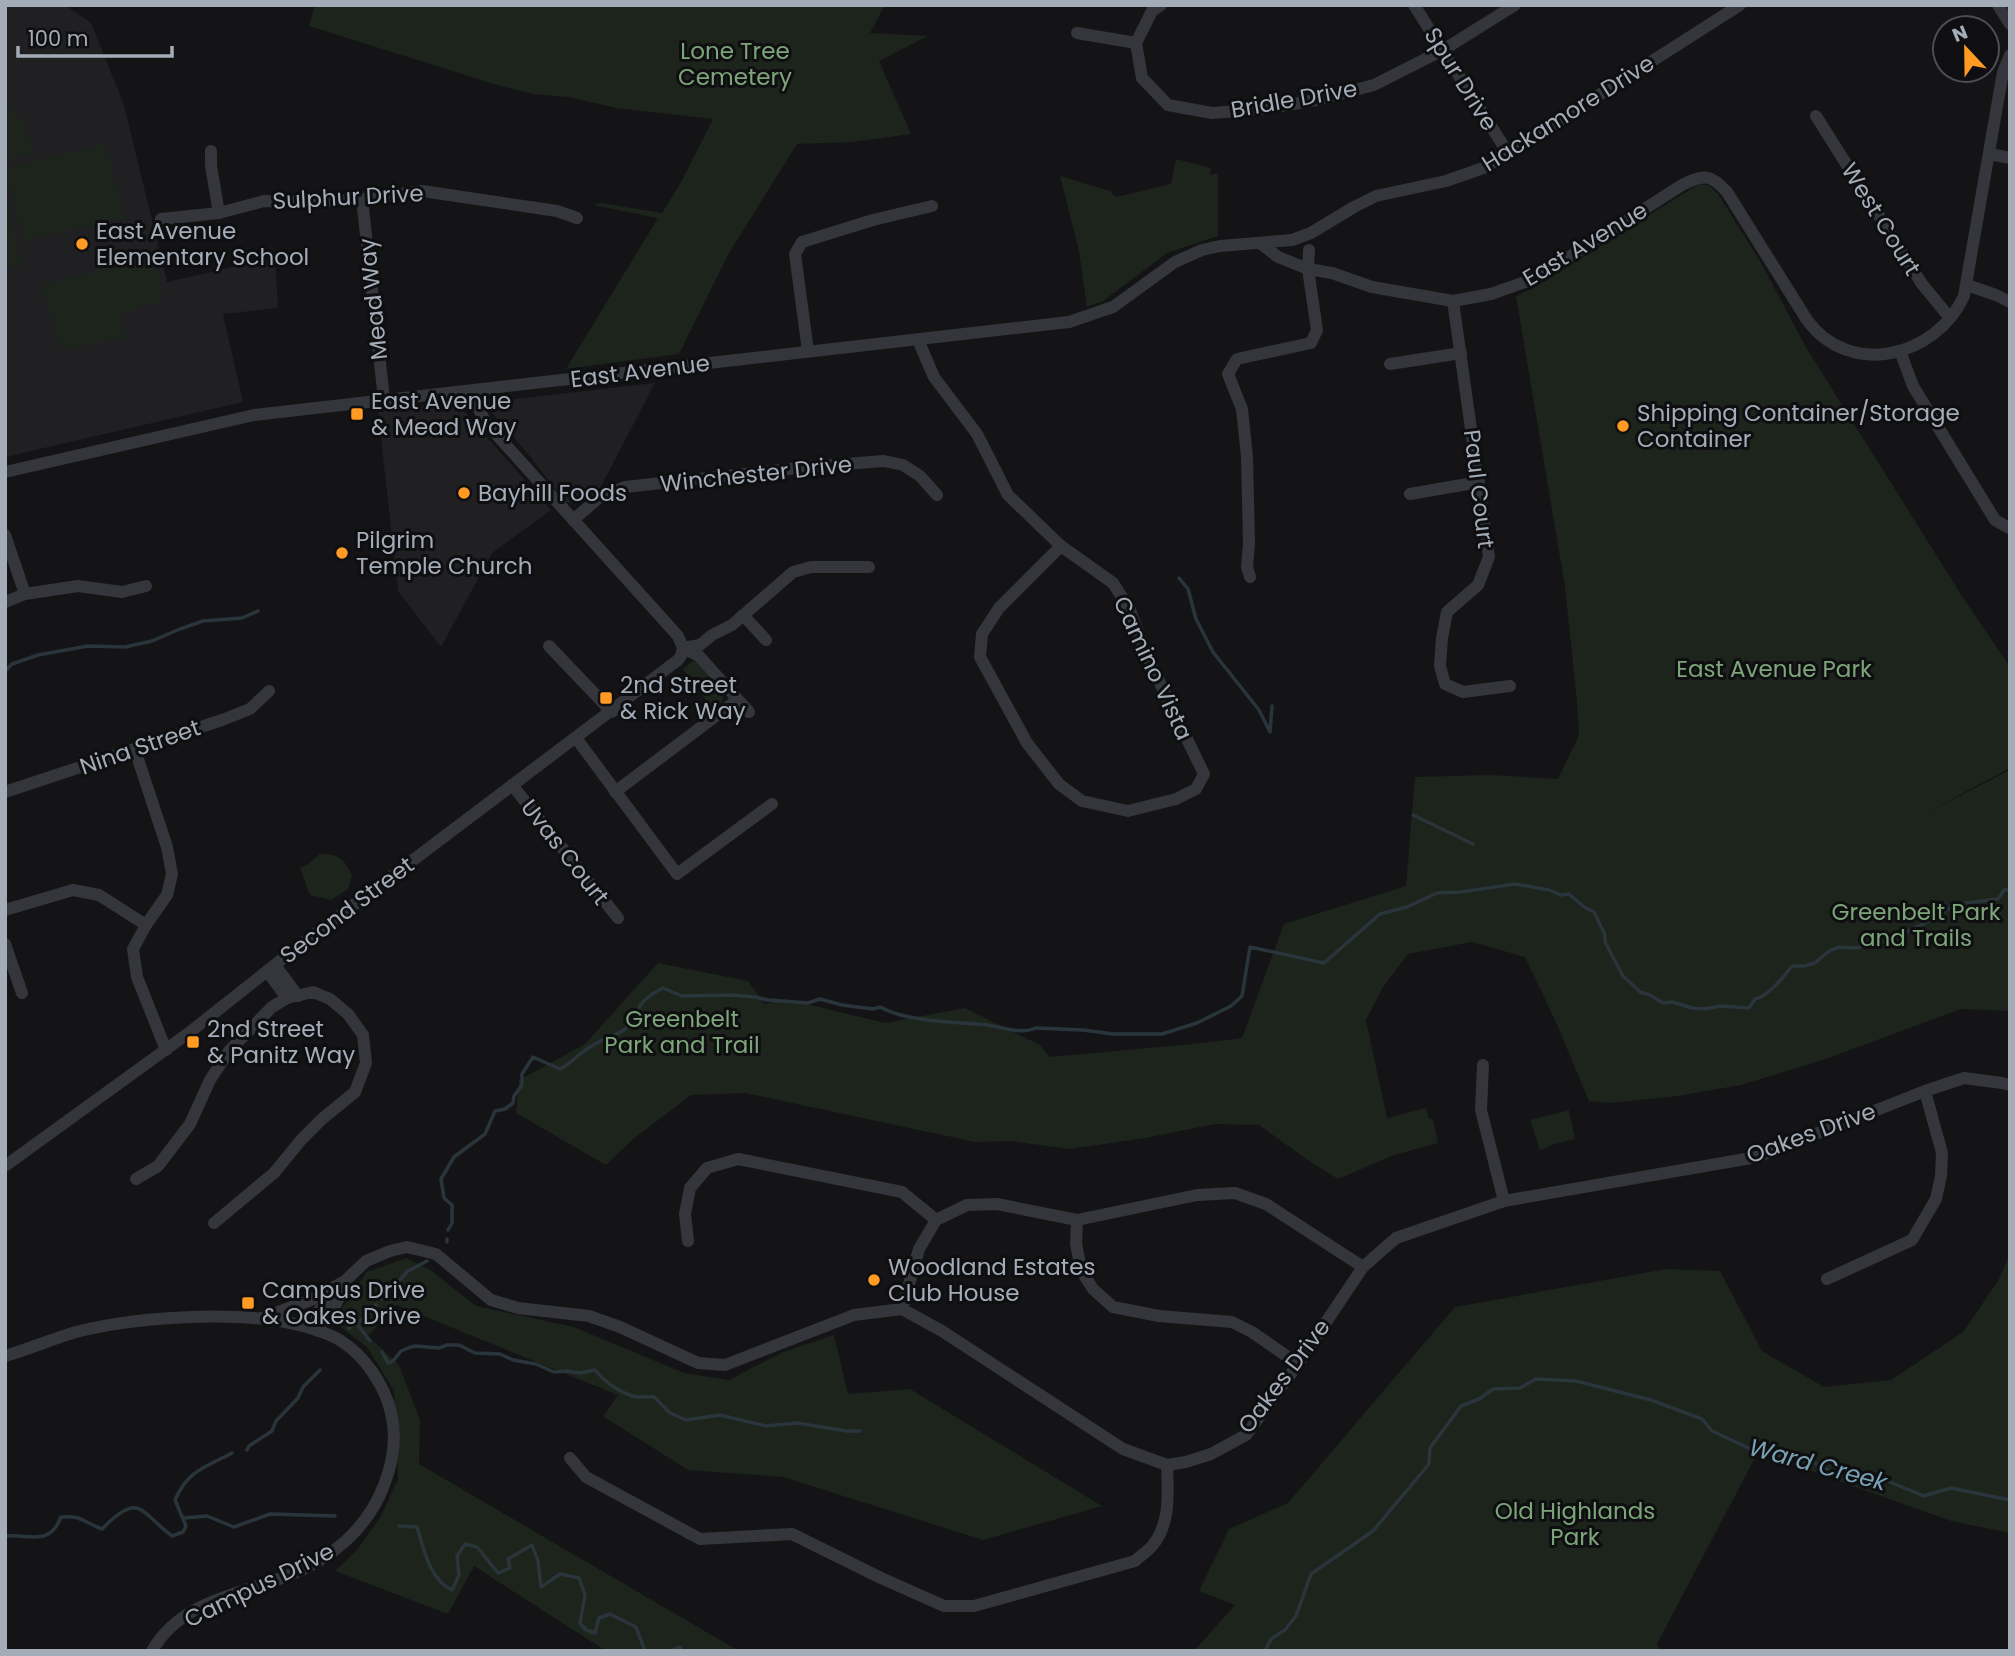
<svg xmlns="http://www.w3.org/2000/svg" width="2015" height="1656" font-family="Poppins,sans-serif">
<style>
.built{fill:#202023}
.green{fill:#1c241c}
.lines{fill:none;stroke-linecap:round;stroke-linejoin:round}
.stream{stroke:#29353b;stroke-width:3.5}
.minor{stroke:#34363b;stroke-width:12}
.poi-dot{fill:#ff9a23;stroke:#0f0f11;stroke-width:2.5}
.labels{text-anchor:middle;stroke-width:6;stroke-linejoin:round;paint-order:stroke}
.park-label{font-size:23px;fill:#7ca579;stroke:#0f0f11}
.street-label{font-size:23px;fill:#a4acb8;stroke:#0f0f11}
.poi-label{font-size:23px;fill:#a4acb8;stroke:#0f0f11;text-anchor:start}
.water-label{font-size:24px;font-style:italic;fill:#78a1b6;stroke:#0f0f11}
</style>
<rect width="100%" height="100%" fill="#141416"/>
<g class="built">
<path d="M5 5H65L91 23 124 105 167 282 275 257 278 308 223 314 243 402 5 457Z"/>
<path d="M655 383 599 490 579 502 566 503 529 455 493 414V406L497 401Z"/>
<path d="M456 402 551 510 492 553 441 647 398 591 378 411Z"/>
</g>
<g class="green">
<path d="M315 5H885L870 33 928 36 879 61 911 134 853 142 797 144 729 253 679 354 566 369 658 218 593 205 601 203 662 213 680 184 713 119 616 108 569 97 533 94 497 85 309 26Z"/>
<path d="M5 104 24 123 34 153 5 160Z"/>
<path d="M106 144 123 218 23 241 6 168Z"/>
<path d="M1176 159 1211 168 1210 175 1218 173V236L1167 253 1103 301 1087 307 1079 251 1060 176 1110 191 1116 197 1171 184Z"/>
<path d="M1702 184 1710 186 1718 194 1760 261 1807 349 1962 596 2010 667V768L1926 813 2010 770V1011L1961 1009 1823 1060 1741 1085 1678 1096 1610 1103 1589 1101 1555 1020 1525 957 1472 942 1408 954 1383 987 1366 1020 1387 1118 1426 1108 1429 1119H1433L1438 1143 1394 1155 1338 1179 1312 1163 1259 1125 1215 1124 1145 1138 1070 1149 1010 1141 975 1142 745 1093 691 1095 632 1140 606 1165 516 1113 519 1080 585 1044 658 963 748 981 765 1004 786 999 885 1023 965 1008 1040 1045 1050 1057 1193 1044 1242 1038 1284 924 1406 886 1415 777 1490 775 1558 779 1579 735 1576 691 1565 587 1516 296 1535 287 1694 187Z"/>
<path d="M5 195 22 267 5 268Z"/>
<path d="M138 261C140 262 148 263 150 264 162 272 162 293 160 305L148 303 122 316 126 337 62 350 41 285Z"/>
<path d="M693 661H696L723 693C725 701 720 706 714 711L683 669Z"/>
<path d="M320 854C338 853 346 860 352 876L348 889 331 900 310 895 300 868 308 864Z"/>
<path d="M1569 1110 1575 1139 1557 1143 1540 1150 1530 1120Z"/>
<path d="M2010 1254V1533L1951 1521 1758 1452 1657 1644 1660 1651H1194L1235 1605 1199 1591 1229 1529 1288 1503 1455 1307 1666 1269 1720 1271 1762 1351 1824 1387 1891 1380 1963 1332 1998 1281Z"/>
<path d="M406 1258 429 1269 476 1306 574 1327 684 1373 729 1380 783 1352 834 1335 848 1394 910 1389 1102 1506 983 1540 783 1477 688 1470 603 1416 618 1395 396 1305 368 1336 399 1365 420 1420 419 1464 739 1651H606L474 1566 448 1614 335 1571 357 1550 381 1516 398 1479 394 1391 367 1347 333 1321 367 1272Z"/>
</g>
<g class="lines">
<g class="stream">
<path d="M1179 578 1188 589 1196 619 1213 652 1259 710 1270 732 1272 706"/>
<path d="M5 671 12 664 38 655 88 646 125 647 152 641 180 629 203 621 242 618 258 611"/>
<path d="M1413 815 1473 844"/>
<path d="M448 1230 452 1223V1205L444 1198 441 1179 454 1157 485 1134 495 1111 505 1109 513 1103 514 1096 522 1085V1074L533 1057 560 1069C572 1063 577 1055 587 1049 605 1036 620 1037 636 1020 636 1004 649 995 663 988L682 996 732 995 755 997 768 1000 808 1003 820 999 842 1005 873 1009 880 1007C905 1021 949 1022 977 1024 996 1024 1017 1036 1036 1028L1083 1030 1113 1034H1162L1197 1023 1231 1006 1242 996 1250 947 1324 963 1380 914 1407 907 1437 893 1461 892 1515 884 1549 890 1561 895 1569 894 1584 907 1594 912 1605 935V942L1623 976 1640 992 1650 995 1663 1003 1672 1002 1692 1008 1704 1009 1721 1006 1749 1008 1755 999C1769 996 1783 977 1792 966H1804L1815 963 1829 951 1839 947 1855 948 1887 941 1925 923 1957 904 1998 899 2004 890 2010 889"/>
<path d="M447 1242V1239"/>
<path d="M382 1299 408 1271 427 1261"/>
<path d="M357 1324 370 1341"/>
<path d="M349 1328 366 1317 376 1305"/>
<path d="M382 1352 388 1363 393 1361 401 1351 408 1348 415 1346 439 1348 447 1345H459L475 1353 500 1354 513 1360 536 1364 554 1372 567 1371 580 1373 595 1370C604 1381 618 1391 632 1396 638 1398 647 1396 654 1397L670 1413 686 1420 720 1415 766 1426 797 1423 847 1431H860"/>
<path d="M247 1450 249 1446 272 1431 276 1421 298 1398 303 1387 320 1370"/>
<path d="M184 1518 207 1516 234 1527 270 1514 335 1516"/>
<path d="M399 1526 417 1527C424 1549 429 1579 452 1590L459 1575 457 1556 465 1544 477 1547 498 1573 510 1568 508 1559 532 1545 538 1561 541 1587 560 1574 579 1578 585 1595 580 1623 586 1630 595 1633 599 1618 610 1614 636 1627 645 1651"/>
<path d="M5 1536C31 1534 49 1547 61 1517 82 1515 83 1522 102 1529 140 1491 139 1511 172 1536L183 1532 186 1526 175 1500C188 1470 206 1467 232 1453"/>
<path d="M671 1651 680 1647 681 1651"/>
<path d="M1265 1651 1271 1639 1285 1630 1296 1616 1311 1574 1373 1531 1429 1464 1430 1448 1461 1406 1479 1399 1493 1389 1520 1388 1536 1379 1576 1381 1651 1400 1702 1419 1712 1431 1755 1451 1811 1461 1830 1471 1864 1480 1880 1478 1924 1496 1951 1488 2010 1500"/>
</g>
<g class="minor">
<path d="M1414 5 1508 153"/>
<path d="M1998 5 2010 24"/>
<path d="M1077 33 1136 43"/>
<path d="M1136 43 1142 78 1168 105 1212 113 1263 109 1317 100 1374 85 1443 50 1515 5"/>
<path d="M1136 43 1152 11 1161 5"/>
<path d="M1816 116 1922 284 1950 318"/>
<path d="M211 151V166L219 213"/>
<path d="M1990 154 2010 158"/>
<path d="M362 199 384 399"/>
<path d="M161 219 219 213 264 201 314 202 362 199 422 191 557 211 577 218"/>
<path d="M1260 243 1278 257 1308 269 1332 273 1372 287 1453 301 1491 294 1536 278 1682 185C1703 174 1711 174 1727 192L1807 320C1850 379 1936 357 1964 296L2003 72 2010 55"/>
<path d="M1967 285 1996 295 2010 302"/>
<path d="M1453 301 1489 557 1478 585 1447 612 1442 638 1440 666 1445 684 1463 692 1510 686"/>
<path d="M918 340 934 377 977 434 1008 495 1061 546 1113 583 1130 610 1146 654 1204 774 1196 789 1176 799 1128 811 1082 801 1059 784 1027 743 980 657 982 634 999 608 1061 546"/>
<path d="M808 351 795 254 802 242 873 220 932 206"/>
<path d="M1900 351 1913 386 1995 520 2009 528"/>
<path d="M1390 364 1461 353"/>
<path d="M475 390 476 403 486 423 678 636 683 648 699 656 749 712"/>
<path d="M5 472 254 415 1069 322 1113 307 1175 262 1202 250 1220 246 1292 240 1311 233 1354 207 1376 196 1446 181 1486 167 1740 5"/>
<path d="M1410 494 1479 482"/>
<path d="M573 520 601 496 625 487 807 467 884 461 903 465 920 476 937 495"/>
<path d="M5 535 25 594"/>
<path d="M1250 577 1247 567 1249 543 1247 457 1242 409 1228 374 1237 359 1311 343 1317 330 1308 269 1309 250"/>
<path d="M5 602 25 594 78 586 122 592 146 586"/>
<path d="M743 615 766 640"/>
<path d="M549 646 612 712"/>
<path d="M683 648 700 645 712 635 732 625 793 572 811 567H869"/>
<path d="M576 738 677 874 772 804"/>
<path d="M135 750 167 847 172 874 167 895 146 925 133 949 137 977 166 1050"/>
<path d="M512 785 618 918"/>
<path d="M5 792 222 720 250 709 269 691"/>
<path d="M615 792 737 700"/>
<path d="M5 910 73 890 99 895 146 925"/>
<path d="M5 944 22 993"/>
<path d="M275 965 298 996"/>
<path d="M267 971 287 998"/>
<path d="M1483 1065 1481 1110 1504 1201"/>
<path d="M5 1166 190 1032 290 953 678 660 681 656 683 648"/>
<path d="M136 1179 158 1166 190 1124 210 1080 229 1051 272 1007 287 998 313 992 330 999 348 1014 363 1035 366 1063 355 1092 322 1119 301 1140 274 1173 214 1223"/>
<path d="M1077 1220 1076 1244 1079 1259 1084 1275 1093 1289 1113 1307 1159 1316 1232 1322 1252 1332 1298 1364"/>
<path d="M688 1241 685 1214 690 1188 707 1168 738 1159 902 1192 936 1220"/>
<path d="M1827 1279 1912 1240 1936 1199 1941 1176 1942 1153 1925 1091"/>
<path d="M902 1309 919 1249 936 1220 967 1205 997 1204 1077 1220 1197 1195 1235 1193 1266 1204 1363 1267"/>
<path d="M262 1318 311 1300 345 1281 366 1261 390 1251 407 1247 436 1254 491 1300 518 1308 589 1316 620 1327 698 1363 725 1365 854 1315 902 1309 942 1331 1123 1449 1167 1465 1186 1462 1211 1454 1246 1435 1298 1364 1363 1267 1396 1238 1504 1201 1757 1157 1925 1091 1964 1078 2002 1083 2010 1085"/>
<path d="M314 1329C332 1315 338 1303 345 1281"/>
<path d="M314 1329 318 1313 330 1292"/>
<path d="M5 1356C29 1349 52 1339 76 1332 140 1316 254 1308 316 1330 324 1333 334 1336 341 1341 365 1356 385 1386 391 1413 397 1437 393 1462 384 1485 368 1528 331 1560 287 1576 240 1594 180 1601 152 1651"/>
<path d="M570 1458 586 1477 700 1539 792 1534 881 1578 944 1606H974L1135 1561C1140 1556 1147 1552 1152 1546 1171 1524 1168 1492 1167 1465"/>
</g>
</g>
<g class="poi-dot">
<circle cx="82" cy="244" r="7"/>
<rect x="350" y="407" width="14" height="14" rx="3.5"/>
<circle cx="1623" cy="426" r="7"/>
<circle cx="464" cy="493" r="7"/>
<circle cx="342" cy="553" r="7"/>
<rect x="599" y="691" width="14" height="14" rx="3.5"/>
<rect x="186" y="1035" width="14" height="14" rx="3.5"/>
<circle cx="874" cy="1280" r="7"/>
<rect x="241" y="1296" width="14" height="14" rx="3.5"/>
</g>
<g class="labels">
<g class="park-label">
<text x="735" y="59">Lone Tree<tspan x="735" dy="26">Cemetery</tspan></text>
<text x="1774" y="677">East Avenue Park</text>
<text x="1916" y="920">Greenbelt Park<tspan x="1916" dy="26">and Trails</tspan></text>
<text x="682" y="1027">Greenbelt<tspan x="682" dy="26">Park and Trail</tspan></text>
<text x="1575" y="1519">Old Highlands<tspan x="1575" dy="26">Park</tspan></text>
</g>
<g class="street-label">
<text transform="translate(1461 79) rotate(58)" y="8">Spur Drive</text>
<text transform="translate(1294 99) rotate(-10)" y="8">Bridle Drive</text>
<text transform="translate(1568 113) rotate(-32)" y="8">Hackamore Drive</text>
<text transform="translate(348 197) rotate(-3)" y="8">Sulphur Drive</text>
<text transform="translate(1881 219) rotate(58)" y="8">West Court</text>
<text transform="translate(1585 244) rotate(-31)" y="8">East Avenue</text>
<text transform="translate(373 299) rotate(-96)" y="8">Mead Way</text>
<text transform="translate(640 371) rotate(-7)" y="8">East Avenue</text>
<text transform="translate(756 474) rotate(-6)" y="8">Winchester Drive</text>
<text transform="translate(1479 489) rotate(83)" y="8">Paul Court</text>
<text transform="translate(1153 668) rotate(65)" y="8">Camino Vista</text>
<text transform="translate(140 747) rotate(-19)" y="8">Nina Street</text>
<text transform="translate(565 852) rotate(52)" y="8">Uvas Court</text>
<text transform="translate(347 910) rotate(-37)" y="8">Second Street</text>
<text transform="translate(1811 1133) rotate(-20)" y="8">Oakes Drive</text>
<text transform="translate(1284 1376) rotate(-53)" y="8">Oakes Drive</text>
<text transform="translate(259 1585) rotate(-26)" y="8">Campus Drive</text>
</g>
<g class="poi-label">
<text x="96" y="239">East Avenue<tspan x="96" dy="26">Elementary School</tspan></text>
<text x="371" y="409">East Avenue<tspan x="371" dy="26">&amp; Mead Way</tspan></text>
<text x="1637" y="421">Shipping Container/Storage<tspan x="1637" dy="26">Container</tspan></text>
<text x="478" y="501">Bayhill Foods</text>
<text x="356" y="548">Pilgrim<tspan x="356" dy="26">Temple Church</tspan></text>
<text x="620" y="693">2nd Street<tspan x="620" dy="26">&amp; Rick Way</tspan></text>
<text x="207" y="1037">2nd Street<tspan x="207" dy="26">&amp; Panitz Way</tspan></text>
<text x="888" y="1275">Woodland Estates<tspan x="888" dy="26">Club House</tspan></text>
<text x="262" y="1298">Campus Drive<tspan x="262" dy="26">&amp; Oakes Drive</tspan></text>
</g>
<g class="water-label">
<text transform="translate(1818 1465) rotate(15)" y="8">Ward Creek</text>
</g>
</g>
<rect width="2015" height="1656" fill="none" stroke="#a4acb8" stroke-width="14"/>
<g transform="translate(1966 49) rotate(338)"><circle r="33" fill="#0f0f11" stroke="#4b4e54" stroke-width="2"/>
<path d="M0-5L12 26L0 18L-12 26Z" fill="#ff9a23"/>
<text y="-10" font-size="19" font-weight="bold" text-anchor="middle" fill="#a4acb8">N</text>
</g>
<path d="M18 46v10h154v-10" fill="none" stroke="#a4acb8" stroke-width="3.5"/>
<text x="28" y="46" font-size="21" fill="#a4acb8" stroke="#0f0f11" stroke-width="5" paint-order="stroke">100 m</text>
</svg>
